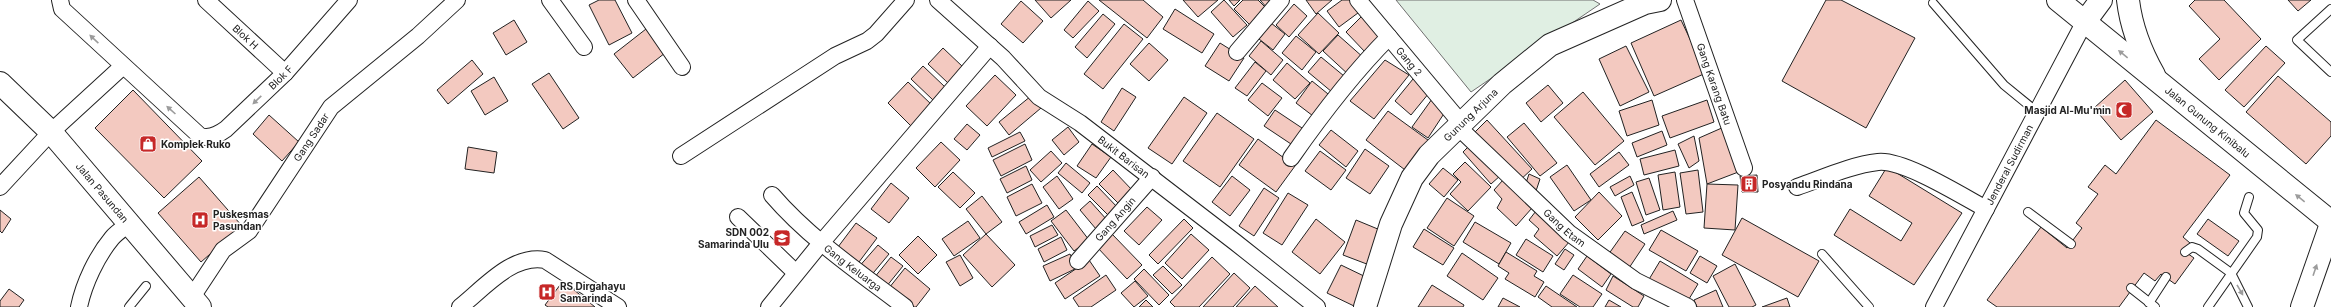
<svg xmlns="http://www.w3.org/2000/svg" width="2331" height="307" font-family="Inter,sans-serif">
<style>
.green{fill:#e0efe3;stroke:#6f6f6f}
.building{fill:#f3c9c0;stroke:#222}
.lines{fill:none;stroke-linecap:round;stroke-linejoin:round}
.lane-casing{stroke:#222;stroke-width:10}
.street-casing{stroke:#222;stroke-width:18}
.secondary-casing{stroke:#222;stroke-width:24}
.highway-casing{stroke:#222;stroke-width:24}
.lane{stroke:#fff;stroke-width:8}
.street{stroke:#fff;stroke-width:16}
.secondary{stroke:#fff;stroke-width:22}
.highway{stroke:#fff;stroke-width:22}
.oneway{fill:#9c9c9c}
.labels{text-anchor:middle;stroke-width:3;stroke-linejoin:round;paint-order:stroke}
.street-label{font-size:10px;fill:#222;stroke:#fff}
.poi-label{font-size:10px;font-weight:bold;fill:#222;stroke:#fff;text-anchor:start}
</style>
<rect width="100%" height="100%" fill="#fff"/>
<path class="green" d="M1396 0H1593L1600 4 1471 92Z"/>
<g class="building">
<path d="M599 0H615L632 33 609 45 589 5Z"/>
<path d="M1035 0H1071L1051 18Z"/>
<path d="M1099 0H1143L1163 17 1147 38Z"/>
<path d="M1183 0H1218L1198 17Z"/>
<path d="M1224 0 1247 25 1233 37 1211 12Z"/>
<path d="M1229 0H1240L1234 6Z"/>
<path d="M1243 0H1258L1268 10 1251 26 1234 9Z"/>
<path d="M1260 0H1278L1268 9Z"/>
<path d="M1306 0H1332L1316 14Z"/>
<path d="M1342 0H1355L1362 10 1339 27 1327 11Z"/>
<path d="M1826 0H1841L1915 38 1866 128 1782 81Z"/>
<path d="M2195 0H2224L2261 39 2219 80 2199 59 2220 39 2189 6Z"/>
<path d="M2288 0H2311L2298 11Z"/>
<path d="M1021 1 1043 21 1023 43 1001 24Z"/>
<path d="M1088 1 1099 11 1073 38 1064 30Z"/>
<path d="M1294 4 1307 16 1289 37 1276 25Z"/>
<path d="M1175 9 1214 34 1202 53 1163 29Z"/>
<path d="M1318 13 1339 33 1319 54 1298 35Z"/>
<path d="M1103 14 1115 24 1087 58 1075 47Z"/>
<path d="M1364 14 1385 35 1366 53 1346 32Z"/>
<path d="M514 20 527 42 506 55 493 33Z"/>
<path d="M1681 20 1706 73 1654 96 1631 43Z"/>
<path d="M1271 23 1285 34 1273 50 1259 39Z"/>
<path d="M1124 24 1143 39 1103 89 1084 74Z"/>
<path d="M646 29 665 53 633 78 614 54Z"/>
<path d="M1338 35 1364 58 1350 76 1323 51Z"/>
<path d="M1296 36 1316 52 1302 70 1282 53Z"/>
<path d="M1261 41 1283 60 1271 75 1249 56Z"/>
<path d="M1149 43 1168 60 1149 81 1130 64Z"/>
<path d="M1220 43 1244 58 1229 81 1205 66Z"/>
<path d="M1626 46 1649 92 1620 106 1599 59Z"/>
<path d="M2266 46 2285 63 2244 107 2225 90Z"/>
<path d="M943 48 963 67 948 83 928 64Z"/>
<path d="M1321 57 1344 76 1332 92 1308 72Z"/>
<path d="M472 60 483 74 448 104 437 90Z"/>
<path d="M1385 60 1409 75 1374 119 1350 101Z"/>
<path d="M1255 62 1266 71 1247 96 1235 88Z"/>
<path d="M1287 63 1310 83 1295 99 1273 80Z"/>
<path d="M923 66 945 87 933 100 911 79Z"/>
<path d="M549 73 579 118 563 129 532 84Z"/>
<path d="M995 75 1016 95 987 126 966 106Z"/>
<path d="M2278 76 2331 122V136L2306 164 2246 112Z"/>
<path d="M494 77 508 101 485 115 471 91Z"/>
<path d="M1413 79 1429 93 1411 115 1395 101Z"/>
<path d="M2125 80 2153 112 2121 140 2094 108Z"/>
<path d="M1312 81 1333 98 1317 119 1296 103Z"/>
<path d="M908 82 933 106 912 127 888 103Z"/>
<path d="M1262 83 1282 98 1268 116 1248 100Z"/>
<path d="M1548 85 1563 103 1541 122 1526 103Z"/>
<path d="M1122 88 1136 97 1114 131 1101 122Z"/>
<path d="M133 90 202 161 164 198 95 128Z"/>
<path d="M1583 92 1624 141 1595 165 1554 117Z"/>
<path d="M1031 96 1041 108 1009 135 999 122Z"/>
<path d="M1184 97 1207 113 1172 164 1148 148Z"/>
<path d="M1432 99 1447 109 1428 138 1412 127Z"/>
<path d="M1652 100 1659 125 1627 136 1619 111Z"/>
<path d="M1707 100 1714 122 1670 138 1662 116Z"/>
<path d="M1275 110 1308 132 1297 148 1264 126Z"/>
<path d="M1388 111 1432 143 1409 173 1366 140Z"/>
<path d="M1217 113 1254 139 1220 187 1183 161Z"/>
<path d="M269 115 299 142 282 161 253 134Z"/>
<path d="M1487 120 1532 169 1518 182 1473 134Z"/>
<path d="M2156 120 2230 175 2183 237 2190 243 2184 251 2194 258 2175 284 2161 274 2155 281 2144 273 2119 307H1997L1987 300 2041 227 2067 248 2082 228 2076 223 2098 194 2088 187 2105 165 2116 174Z"/>
<path d="M1524 123 1557 163 1540 176 1507 137Z"/>
<path d="M967 124 980 135 967 150 954 139Z"/>
<path d="M1068 127 1079 142 1064 155 1052 140Z"/>
<path d="M1724 127 1741 171 1707 184 1699 138Z"/>
<path d="M1331 130 1358 151 1346 167 1319 145Z"/>
<path d="M1662 131 1667 145 1637 157 1632 143Z"/>
<path d="M1020 132 1025 141 992 157 988 148Z"/>
<path d="M1694 136 1699 161 1689 168 1678 144Z"/>
<path d="M1258 139 1295 166 1276 192 1239 165Z"/>
<path d="M941 142 960 160 935 187 916 168Z"/>
<path d="M1472 143 1501 175 1491 184 1463 152Z"/>
<path d="M1025 144 1032 160 1001 176 993 160Z"/>
<path d="M1092 144 1111 157 1096 178 1077 166Z"/>
<path d="M468 147 497 152 494 173 465 169Z"/>
<path d="M1365 149 1389 166 1370 194 1346 178Z"/>
<path d="M1675 150 1679 166 1644 175 1640 159Z"/>
<path d="M1051 151 1062 163 1041 182 1030 170Z"/>
<path d="M1320 151 1346 170 1331 190 1305 171Z"/>
<path d="M1619 152 1629 165 1599 187 1590 174Z"/>
<path d="M1465 162 1491 187 1468 211 1450 194 1461 182 1453 174Z"/>
<path d="M1066 163 1090 183 1082 193 1058 173Z"/>
<path d="M1567 165 1591 200 1574 211 1550 177Z"/>
<path d="M1026 166 1032 180 1007 193 1000 179Z"/>
<path d="M1887 167 1962 213 1914 285 1834 235 1850 209 1901 241 1912 223 1869 196Z"/>
<path d="M1443 168 1458 180 1444 197 1429 184Z"/>
<path d="M1113 170 1133 191 1120 205 1099 184Z"/>
<path d="M1698 170 1703 212 1686 214 1680 173Z"/>
<path d="M953 172 975 193 960 208 938 187Z"/>
<path d="M1675 172 1680 207 1663 210 1658 175Z"/>
<path d="M1529 174 1540 179 1536 191 1525 186Z"/>
<path d="M1757 175 1758 192H1742L1740 176Z"/>
<path d="M1057 176 1073 199 1059 209 1043 187Z"/>
<path d="M1232 176 1250 190 1230 216 1212 202Z"/>
<path d="M1630 176 1634 185 1615 196 1610 187Z"/>
<path d="M199 177 242 226 201 262 158 213Z"/>
<path d="M1649 178 1660 210 1646 215 1636 182Z"/>
<path d="M1503 180 1532 208 1516 226 1497 208 1502 199 1494 190Z"/>
<path d="M891 183 909 198 889 223 871 209Z"/>
<path d="M1032 184 1042 203 1016 216 1007 197Z"/>
<path d="M1707 184 1738 185 1735 230 1704 228Z"/>
<path d="M1097 186 1119 209 1110 217 1088 195Z"/>
<path d="M1264 188 1279 198 1254 236 1239 226Z"/>
<path d="M1599 192 1622 216 1598 240 1575 217Z"/>
<path d="M1632 192 1644 221 1632 226 1621 197Z"/>
<path d="M1288 193 1308 205 1282 245 1263 233Z"/>
<path d="M982 196 1002 222 986 234 966 209Z"/>
<path d="M1447 198 1474 216 1454 246 1427 228Z"/>
<path d="M1090 201 1107 220 1096 229 1080 210Z"/>
<path d="M1047 205 1054 217 1026 234 1019 222Z"/>
<path d="M1147 207 1162 220 1139 245 1124 231Z"/>
<path d="M0 210 11 219 2 233 0 231Z"/>
<path d="M1066 210 1089 240 1074 251 1051 221Z"/>
<path d="M1536 211 1570 241 1557 256 1534 236 1539 229 1529 220Z"/>
<path d="M1673 211 1677 220 1644 234 1641 225Z"/>
<path d="M1742 218 1819 261 1798 297 1722 255Z"/>
<path d="M1184 219 1193 228 1158 264 1149 255Z"/>
<path d="M1316 219 1345 242 1320 274 1292 252Z"/>
<path d="M2208 219 2239 241 2228 256 2197 234Z"/>
<path d="M1356 220 1385 232 1372 266 1343 255Z"/>
<path d="M968 221 980 238 954 256 942 239Z"/>
<path d="M1475 222 1511 243 1499 264 1463 242Z"/>
<path d="M856 223 877 238 856 266 835 251Z"/>
<path d="M1052 225 1058 235 1035 247 1030 236Z"/>
<path d="M1424 229 1454 248 1443 265 1413 247Z"/>
<path d="M1661 230 1698 251 1686 271 1649 250Z"/>
<path d="M1625 231 1645 244 1629 268 1608 255Z"/>
<path d="M1111 233 1142 265 1127 279 1097 247Z"/>
<path d="M986 234 1015 265 992 287 963 255Z"/>
<path d="M1191 234 1209 250 1182 279 1165 263Z"/>
<path d="M918 236 937 255 918 274 899 255Z"/>
<path d="M1061 237 1067 250 1044 262 1038 249Z"/>
<path d="M1526 239 1553 256 1543 272 1516 255Z"/>
<path d="M878 245 889 254 869 278 857 269Z"/>
<path d="M1565 249 1574 255 1564 270 1555 264Z"/>
<path d="M1506 252 1537 271 1534 276 1544 282 1535 297 1505 279 1509 273 1498 266Z"/>
<path d="M1462 253 1498 278 1483 300 1447 276Z"/>
<path d="M1070 254 1077 268 1050 281 1043 266Z"/>
<path d="M960 255 973 278 960 286 946 262Z"/>
<path d="M1587 256 1611 274 1602 287 1578 269Z"/>
<path d="M1700 256 1717 266 1707 283 1690 273Z"/>
<path d="M891 257 903 266 886 287 874 278Z"/>
<path d="M1212 257 1230 274 1199 307H1175L1170 302Z"/>
<path d="M1089 260 1100 276 1065 299 1055 283Z"/>
<path d="M1660 261 1698 284 1686 304 1648 281Z"/>
<path d="M1735 264 1756 305 1752 307H1729L1713 276Z"/>
<path d="M1341 265 1368 278 1354 306 1327 293Z"/>
<path d="M1163 266 1182 285 1172 294 1153 275Z"/>
<path d="M905 268 930 289 916 307H912L889 288Z"/>
<path d="M1144 269 1169 295 1159 305 1134 279Z"/>
<path d="M1234 273 1250 288 1233 307H1203Z"/>
<path d="M1106 275 1116 290 1091 307H1079L1073 298Z"/>
<path d="M1573 275 1602 294 1593 307H1580L1560 294Z"/>
<path d="M1613 276 1644 296 1638 307H1633L1606 290Z"/>
<path d="M563 281 595 307H548L545 305Z"/>
<path d="M1135 281 1148 296 1134 307 1121 293Z"/>
<path d="M1432 285 1464 305 1463 307H1418Z"/>
<path d="M1255 286 1278 307H1236Z"/>
<path d="M1546 286 1577 307H1552L1538 297Z"/>
<path d="M9 289 24 300 19 307H0V301Z"/>
<path d="M1716 290 1723 307H1697L1694 300Z"/>
<path d="M1503 298 1520 307H1498Z"/>
<path d="M1787 298 1790 307H1762Z"/>
<path d="M1146 300 1153 307H1139Z"/>
<path d="M1609 300 1621 307H1605Z"/>
</g>
<g class="lines">
<g class="lane-casing">
<g id="lane">
<path d="M1933 3 2004 85 2037 112"/>
<path d="M2331 9 2297 40 2331 72"/>
<path d="M2028 212 2071 244"/>
<path d="M2185 252 2192 247 2198 249 2231 273 2248 307"/>
<path d="M1822 254 1869 307"/>
<path d="M2131 288 2155 307"/>
<path d="M2149 303 2166 277"/>
<path d="M129 307 146 286"/>
<path d="M2208 307 2257 237 2258 230 2244 213 2249 197"/>
</g>
</g>
<g class="street-casing">
<g id="street">
<path id="s1" d="M60 0 62 9 200 136C210 139 218 135 226 129L285 73 349 0"/>
<path id="s2" d="M206 0 285 73"/>
<path d="M550 0 584 47"/>
<path d="M636 0 682 67"/>
<path id="s3" d="M938 0 1003 58 1039 97 1080 123 1235 242 1317 307"/>
<path id="s4" d="M1358 0 1461 123"/>
<path id="s5" d="M1685 0 1744 168"/>
<path d="M1237 52 1281 0"/>
<path id="s6" d="M1457 126 1569 233 1636 281 1688 307"/>
<path d="M681 156 835 56 867 41 876 34 906 0"/>
<path d="M1291 158C1321 115 1352 74 1389 37"/>
<path d="M0 187 51 132 123 66"/>
<path d="M1797 187C1823 178 1851 165 1878 162 1903 159 1962 196 1986 209"/>
<path id="s7" d="M772 195C810 239 859 272 905 307"/>
<path d="M738 217 796 273"/>
<path id="s8" d="M1078 261 1152 177"/>
<path id="s9" d="M192 297 223 250 249 231 331 107 418 36 457 0"/>
<path d="M79 307C84 283 97 256 112 238 117 232 124 228 129 224"/>
<path d="M460 307C484 288 512 254 545 260L618 307"/>
<path d="M769 307 821 243 990 46"/>
<path id="s10" d="M1934 307 2084 23"/>
</g>
</g>
<g class="secondary-casing">
<g id="secondary">
<path id="s11" d="M2058 0 2331 222"/>
<path d="M2128 0C2131 26 2141 52 2154 75"/>
<path d="M2084 23 2101 0"/>
<path id="s12" d="M0 83 51 132 200 307"/>
<path id="s13" d="M1365 307 1391 224 1412 178 1429 155 1502 84 1550 45 1645 3 1660 0"/>
</g>
</g>
<g class="highway-casing">
<path id="highway" d="M2302 307 2331 224"/>
</g>
<use href="#lane" class="lane"/>
<use href="#street" class="street"/>
<use href="#secondary" class="secondary"/>
<use href="#highway" class="highway"/>
</g>
<defs><path id="oneway-solid" d="M-6-.8H1V-3.2L6.5 0L1 3.2V.8H-6Z"/></defs>
<g class="oneway">
<use href="#oneway-solid" transform="translate(94 39) rotate(-137)"/>
<use href="#oneway-solid" transform="translate(2123 54) rotate(-141)"/>
<use href="#oneway-solid" transform="translate(257 100) rotate(136)"/>
<use href="#oneway-solid" transform="translate(171 110) rotate(-138)"/>
<use href="#oneway-solid" transform="translate(2300 198) rotate(-141)"/>
<use href="#oneway-solid" transform="translate(2315 270) rotate(-71)"/>
<use href="#oneway-solid" transform="translate(2240 290) rotate(60)"/>
</g>
<defs>
<g id="mosque-square" transform="scale(0.9)"><rect x="-9" y="-9" width="18" height="18" rx="4" fill="#c62828" stroke="#fff"/><path d="M3.5-4.9A6 6 0 1 0 3.5 4.9A5 5 0 1 1 3.5-4.9Z" fill="#fff"/></g>
<g id="shop-square" transform="scale(0.9)"><rect x="-9" y="-9" width="18" height="18" rx="4" fill="#c62828" stroke="#fff"/><path d="M-5-2.5h2.3a2.7 3.5 0 0 1 5.4 0H5L5.5 6h-11ZM-1.5-2.5h3a1.5 2.3 0 0 0-3 0Z" fill="#fff"/></g>
<g id="building-square" transform="scale(0.9)"><rect x="-9" y="-9" width="18" height="18" rx="4" fill="#c62828" stroke="#fff"/><path d="M-4-6H4V6H1V3H-1V6H-4ZM-2.5-4.3h1.7v1.8h-1.7ZM.8-4.3h1.7v1.8H.8ZM-2.5-1h1.7V.8h-1.7ZM.8-1h1.7V.8H.8Z" fill="#fff"/></g>
<g id="hospital-square" transform="scale(0.9)"><rect x="-9" y="-9" width="18" height="18" rx="4" fill="#c62828" stroke="#fff"/><path d="M-5-5h3v3.5h4V-5h3V5h-3V1.5h-4V5h-3Z" fill="#fff"/></g>
<g id="school-square" transform="scale(0.9)"><rect x="-9" y="-9" width="18" height="18" rx="4" fill="#c62828" stroke="#fff"/><path d="M0-5L7-2L0 1L-7-2ZM-4 1L0 2.5L4 1V4Q0 6-4 4Z" fill="#fff"/></g>
</defs>
<g fill-rule="evenodd">
<use href="#mosque-square" x="2124" y="110"/>
<use href="#shop-square" x="148" y="144"/>
<use href="#building-square" x="1749" y="184"/>
<use href="#hospital-square" x="200" y="220"/>
<use href="#school-square" x="782" y="238"/>
<use href="#hospital-square" x="547" y="292"/>
</g>
<g class="labels">
<g class="street-label">
<text dy="4" stroke="none"><textPath href="#s2" startOffset="54">Blok H</textPath></text>
<text dy="4" stroke="none"><textPath href="#s4" startOffset="80">Gang 2</textPath></text>
<text dy="4" stroke="none"><textPath href="#s1" startOffset="300">Blok F</textPath></text>
<text dy="4" stroke="none"><textPath href="#s5" startOffset="89">Gang Karang Batu</textPath></text>
<text dy="4" stroke="none"><textPath href="#s13" startOffset="224">Gunung Arjuna</textPath></text>
<text dy="4" stroke="none"><textPath href="#s11" startOffset="193">Jalan Gunung Kinibalu</textPath></text>
<text dy="4" stroke="none"><textPath href="#s9" startOffset="201">Gang Sadar</textPath></text>
<text dy="4" stroke="none"><textPath href="#s3" startOffset="244">Bukit Barisan</textPath></text>
<text dy="4" stroke="none"><textPath href="#s10" startOffset="161">Jenderal Sudirman</textPath></text>
<text dy="4" stroke="none"><textPath href="#s12" startOffset="150">Jalan Pasundan</textPath></text>
<text dy="4" stroke="none"><textPath href="#s8" startOffset="56">Gang Angin</textPath></text>
<text dy="4" stroke="none"><textPath href="#s6" startOffset="148">Gang Etam</textPath></text>
<text dy="4" stroke="none"><textPath href="#s7" startOffset="109">Gang Keluarga</textPath></text>
</g>
<g class="poi-label">
<text x="2111" y="114" text-anchor="end">Masjid Al-Mu'min</text>
<text x="161" y="148">Komplek Ruko</text>
<text x="1762" y="188">Posyandu Rindana</text>
<text x="213" y="218">Puskesmas<tspan x="213" dy="12">Pasundan</tspan></text>
<text x="769" y="236" text-anchor="end">SDN 002<tspan x="769" dy="12">Samarinda Ulu</tspan></text>
<text x="560" y="290">RS Dirgahayu<tspan x="560" dy="12">Samarinda</tspan></text>
</g>
</g>
</svg>
